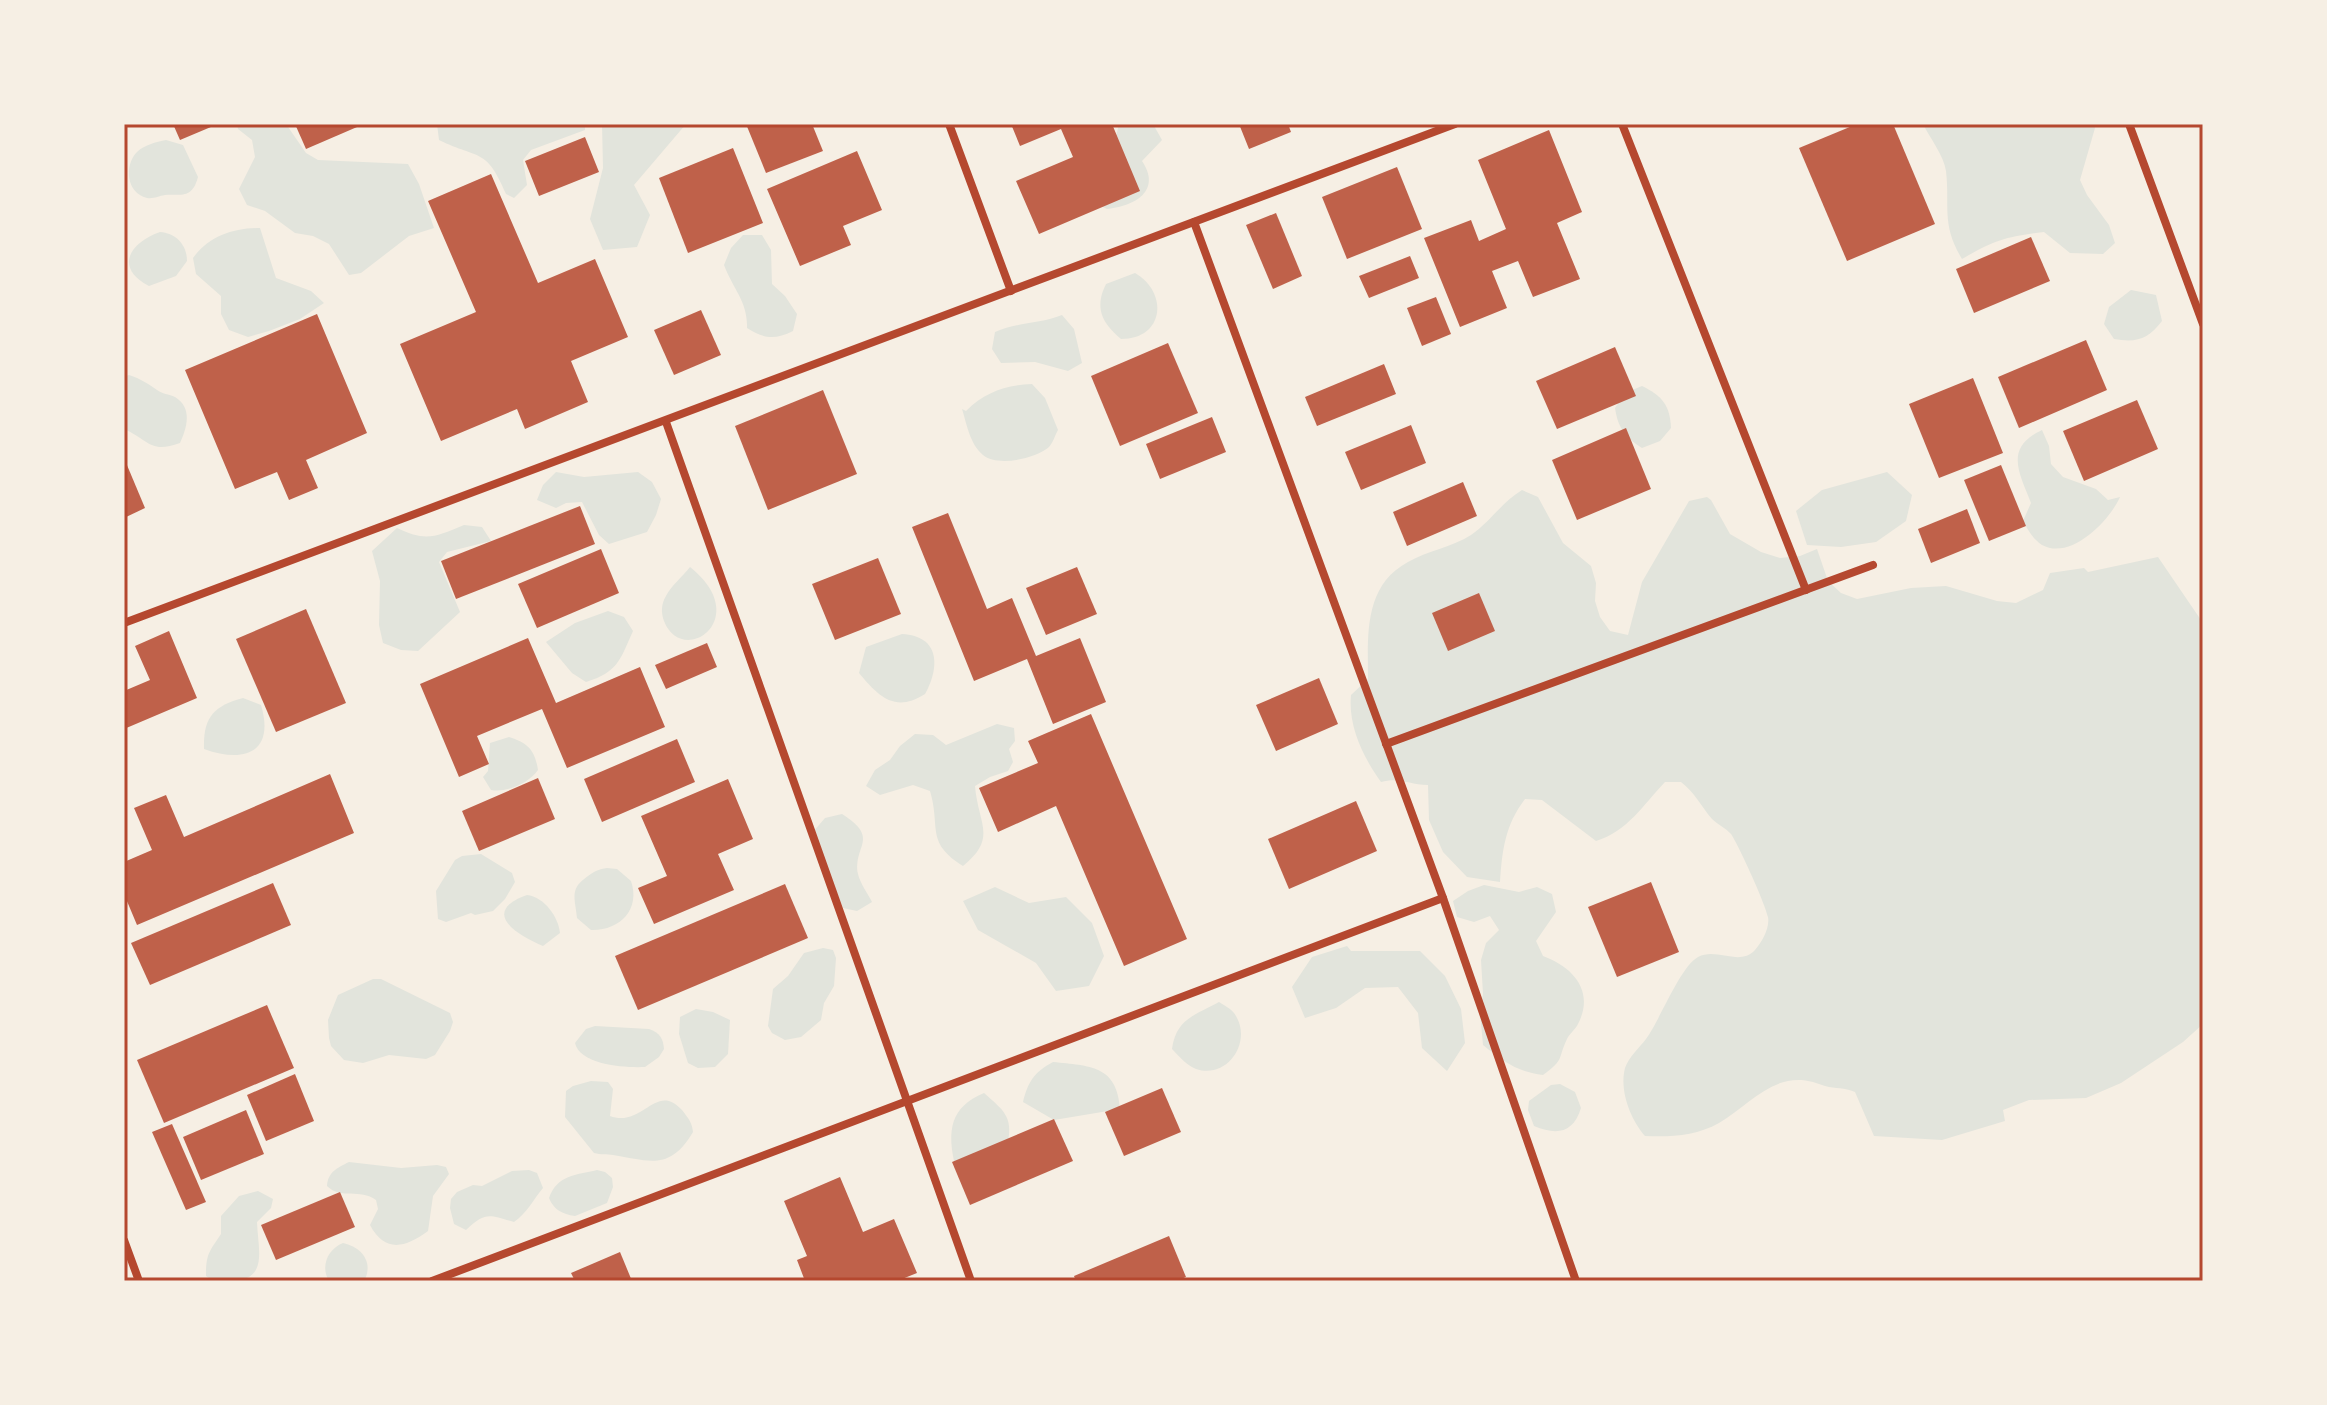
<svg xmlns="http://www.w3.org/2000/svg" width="2327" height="1405" font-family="'Open Sans',sans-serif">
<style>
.green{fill:#e2e4dc}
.building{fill:#bf614a}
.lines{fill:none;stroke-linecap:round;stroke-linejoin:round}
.minor{stroke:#b5482f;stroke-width:8}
.neatline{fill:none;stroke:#b5482f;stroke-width:3}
</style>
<rect width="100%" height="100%" fill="#f6efe4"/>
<g class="green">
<path d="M237 124H286L306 153 318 160 408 164 419 184 434 228 409 236 361 273 349 275 329 244 313 236 295 233 265 211 247 205 239 189 255 157 252 140 238 129Z"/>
<path d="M437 124H585V130L531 150 523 160 527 185 514 198 506 194C486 147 480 160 439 140Z"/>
<path d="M602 124H686L634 185 650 215 637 247 603 250 590 219 603 168Z"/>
<path d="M1119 124H1153L1162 140 1142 161C1162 191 1135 206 1107 209L1099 205Z"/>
<path d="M1923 124H2094L2095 128 2080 180 2087 195 2109 225 2115 243 2103 254 2070 253 2044 232C2008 236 1994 240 1962 259 1941 224 1950 207 1946 171 1944 156 1930 138 1923 124Z"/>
<path d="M166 140 183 145 198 177C192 199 182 194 165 195 158 196 154 199 147 198 126 193 124 165 137 152 144 145 156 142 166 140Z"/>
<path d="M260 228 276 278 311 291 324 303 300 319 269 331 248 337 229 330 221 314V296L196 274 193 258C209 236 233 228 260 228Z"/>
<path d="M160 232C176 233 187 245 187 261L176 276 149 286C113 267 131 242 160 232Z"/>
<path d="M743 235H762L771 250 772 284 785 296 797 314 793 331C775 340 764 339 747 328 748 302 733 289 724 265L731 248Z"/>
<path d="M1135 273C1169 293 1164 339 1121 339 1102 323 1094 308 1106 284Z"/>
<path d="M2131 290 2156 295 2162 321C2148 339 2137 343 2114 339L2104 324 2109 307Z"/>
<path d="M1062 315 1074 329 1082 363 1068 371 1035 362 1001 363 992 349 995 332C1017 322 1040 324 1062 315Z"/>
<path d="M129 375C141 379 147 383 157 390 162 394 169 394 175 397 193 408 187 428 180 443 150 454 149 440 124 429V377Z"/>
<path d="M1032 384 1045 398 1058 430C1055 435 1053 443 1049 447 1035 459 997 467 983 455 970 444 967 425 962 409L966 411C985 392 1006 385 1032 384Z"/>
<path d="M1642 386C1662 396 1670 405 1671 428L1660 441 1642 448C1625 437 1618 428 1615 408L1625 393Z"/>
<path d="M2042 430 2049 446 2051 464 2063 477 2096 489 2108 500 2120 497C2110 520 2071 561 2042 545 2033 539 2028 530 2023 521L2031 503C2019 472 2004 448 2042 430Z"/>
<path d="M556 472 584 477 638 472 652 482 661 499 656 515 647 532 609 544 599 535 582 502 566 503 556 508 537 500 543 485Z"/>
<path d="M1887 472 1912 495 1906 521 1876 542 1841 547 1807 545 1796 511 1822 490Z"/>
<path d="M1522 490 1538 497 1563 543 1591 566 1596 583 1595 601 1600 617 1610 631 1628 635 1642 582 1689 501 1707 497 1711 500 1730 534 1761 552 1780 558 1800 556 1817 549 1828 581 1841 593 1857 599 1911 588 1946 586 1997 601 2016 603 2043 590 2050 573 2084 568 2088 572 2158 557 2203 623V1024L2183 1042 2121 1083 2086 1098 2029 1100 2003 1110 2005 1121 1942 1140 1874 1136 1855 1092C1844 1087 1836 1089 1825 1086 1821 1085 1817 1083 1813 1082 1774 1071 1748 1106 1719 1123 1696 1136 1671 1137 1645 1136 1631 1120 1619 1091 1625 1068 1629 1057 1639 1048 1646 1039 1660 1020 1680 967 1698 957 1717 947 1739 967 1755 950 1762 942 1770 928 1768 917 1766 905 1738 844 1731 834 1726 828 1718 825 1712 819 1701 806 1695 793 1681 782H1665C1644 804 1627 832 1596 841L1542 800 1525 799C1505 825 1502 851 1500 882L1467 877 1443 852 1429 820 1428 785C1409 785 1400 777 1381 782 1363 757 1348 726 1351 695L1368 679C1368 637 1363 586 1408 562 1427 551 1452 547 1471 535 1490 522 1502 502 1522 490Z"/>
<path d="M464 525 482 527 491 541 447 552 439 562 460 612 418 651 401 650 383 643 379 625 380 581 372 551 397 528C426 542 435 537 464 525Z"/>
<path d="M690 567C755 619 682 668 664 621 661 613 661 604 666 596 671 586 683 576 690 567Z"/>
<path d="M608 611 624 617 633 631C620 660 618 672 586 682L572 673 546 642 575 623Z"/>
<path d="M902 634C940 636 940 667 925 694 895 713 879 697 859 673L866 647Z"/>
<path d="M243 698 261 705C275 752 245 764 204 749 203 718 213 706 243 698Z"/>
<path d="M997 724 1014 728 1015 741 1009 749 1013 762 1008 771 990 777 975 786C978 824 998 838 963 866 925 842 941 828 930 791L913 785 880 795 866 786 875 770 890 760 900 746 915 734 933 735 946 745Z"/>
<path d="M509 737C528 743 535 750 538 770 529 783 507 793 491 790L483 777 488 771 490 743Z"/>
<path d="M842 814C881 839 853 845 858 874 860 883 868 894 872 902L857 911 843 908 813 832 825 818Z"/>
<path d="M481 854 512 873 515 882 505 899 493 911 475 915 471 913 446 922 438 919 436 891 455 860 462 856Z"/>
<path d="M607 868 617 869 631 881C641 910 619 931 591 930L577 918C575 897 569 889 588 876 595 871 599 869 607 868Z"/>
<path d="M1484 885 1519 892 1537 887 1552 894 1556 912 1536 941 1543 956C1573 967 1595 991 1578 1024 1575 1030 1569 1034 1567 1039 1557 1060 1565 1059 1543 1075 1517 1072 1503 1061 1483 1045L1480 1012 1483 994 1481 960 1486 943 1499 930 1490 916 1474 922 1457 917 1453 901 1468 891Z"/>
<path d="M995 887 1029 903 1066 897 1092 923 1104 956 1089 986 1056 991 1036 963 978 930 963 901Z"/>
<path d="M527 895C544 897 558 916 560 933L543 946C518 936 479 912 527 895Z"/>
<path d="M1347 946 1351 951H1420L1445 976 1461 1009 1465 1043 1447 1071 1422 1048 1418 1013 1398 987 1365 988 1336 1008 1305 1018 1292 987 1312 957Z"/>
<path d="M823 948 833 950 836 958 834 986 824 1003 821 1020 801 1037 785 1040 772 1033 768 1026 773 989 788 976 804 953Z"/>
<path d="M373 979H381L450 1013 453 1022 450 1031 435 1055 426 1059 389 1055 363 1063 344 1060 331 1046 329 1038 328 1020 338 995Z"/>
<path d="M1219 1002C1224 1005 1231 1009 1234 1013 1254 1040 1228 1080 1196 1069 1186 1065 1180 1057 1172 1049 1176 1019 1195 1015 1219 1002Z"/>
<path d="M696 1009 713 1012 730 1020 728 1054 715 1067 698 1068 688 1063 679 1034 680 1017Z"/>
<path d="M595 1026 649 1029C660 1033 663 1038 664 1049L659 1057 645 1067C625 1068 580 1065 575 1043L586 1029Z"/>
<path d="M1053 1062C1090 1066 1117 1065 1120 1109L1054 1120 1023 1102C1028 1082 1034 1072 1053 1062Z"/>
<path d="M591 1081 608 1082 613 1089 610 1116C643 1128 656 1081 682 1110 688 1118 692 1122 693 1132 670 1171 650 1161 613 1155 607 1154 601 1155 594 1153L565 1117 566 1091 573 1086Z"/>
<path d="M1560 1084 1575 1092 1581 1108C1573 1134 1556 1135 1534 1126L1528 1110 1529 1101 1551 1085Z"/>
<path d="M984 1093C1003 1110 1013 1116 1008 1142L955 1165C947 1131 950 1107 984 1093Z"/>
<path d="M349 1162 401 1168 437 1165 446 1167 449 1174 433 1196 428 1231C405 1248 385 1253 370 1225L378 1209 376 1200C360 1188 341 1200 327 1186 328 1172 337 1168 349 1162Z"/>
<path d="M529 1170 537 1173 543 1188C533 1200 527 1213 514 1222 489 1215 486 1211 466 1230L454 1224 450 1208 451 1199 457 1192 473 1185 482 1186 512 1171Z"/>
<path d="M597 1170 605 1172 612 1178 613 1187 607 1203 575 1216C562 1214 554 1210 549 1198 557 1175 576 1175 597 1170Z"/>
<path d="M258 1191 273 1199 271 1208 257 1222C258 1250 269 1281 230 1281 220 1281 214 1282 206 1276 206 1254 209 1252 221 1234V1216L239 1196Z"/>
<path d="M343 1243C362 1247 374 1263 364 1281H329C320 1266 328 1249 343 1243Z"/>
</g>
<g class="building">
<path d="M173 124H218L180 140Z"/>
<path d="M295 124H364L306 149Z"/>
<path d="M746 124H812L823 151 766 173Z"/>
<path d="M1011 124H1112L1140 191 1039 234 1016 181 1073 157 1061 129 1020 146Z"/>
<path d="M1239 124H1288L1291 132 1249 149Z"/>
<path d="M1857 124H1893L1935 224 1847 261 1799 148Z"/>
<path d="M1549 130 1582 212 1557 223 1580 279 1533 297 1518 261 1492 271 1507 308 1460 327 1424 238 1471 220 1479 241 1506 229 1478 160Z"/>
<path d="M585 137 599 172 539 196 525 161Z"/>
<path d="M733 148 763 223 688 253 659 178Z"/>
<path d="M857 151 882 210 843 226 851 245 800 266 767 189Z"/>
<path d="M1397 167 1422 229 1347 259 1322 197Z"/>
<path d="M491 174 538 283 595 259 628 337 571 361 588 402 525 429 517 409 441 441 400 344 476 312 428 201Z"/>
<path d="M1276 213 1302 276 1273 289 1246 225Z"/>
<path d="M2031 237 2050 281 1974 313 1956 269Z"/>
<path d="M1410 256 1419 278 1369 298 1359 276Z"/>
<path d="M1436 297 1451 334 1422 346 1407 308Z"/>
<path d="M701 310 721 355 674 375 654 330Z"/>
<path d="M317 314 367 433 306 460 318 488 289 500 277 472 235 489 185 370Z"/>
<path d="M2086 340 2107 390 2019 428 1998 377Z"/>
<path d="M1168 343 1198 413 1120 446 1091 376Z"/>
<path d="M1615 347 1636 396 1557 429 1536 381Z"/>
<path d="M1384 364 1396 394 1317 426 1305 397Z"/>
<path d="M1973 378 2003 453 1939 478 1909 404Z"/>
<path d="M823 390 857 474 768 510 735 426Z"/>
<path d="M2137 400 2158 449 2084 481 2063 431Z"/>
<path d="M1212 417 1226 452 1160 479 1146 444Z"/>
<path d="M1411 425 1426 463 1361 490 1345 452Z"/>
<path d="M1626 428 1651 489 1577 520 1552 460Z"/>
<path d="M124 458 145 508 124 518Z"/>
<path d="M2001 465 2026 526 1989 541 1964 480Z"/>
<path d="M1463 482 1477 516 1407 546 1393 512Z"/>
<path d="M580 506 595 544 456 599 441 561Z"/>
<path d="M1967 509 1980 543 1931 563 1918 529Z"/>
<path d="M948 513 987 609 1012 598 1036 656 1080 638 1106 702 1053 724 1027 659 974 681 912 527Z"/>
<path d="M601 549 619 593 537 628 518 584Z"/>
<path d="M878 558 901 614 835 640 812 584Z"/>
<path d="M1077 567 1097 614 1046 635 1026 588Z"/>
<path d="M1479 593 1495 631 1448 651 1432 613Z"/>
<path d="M306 609 346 703 276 732 236 639Z"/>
<path d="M169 631 197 698 124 729V691L150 680 135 646Z"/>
<path d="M528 638 556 703 640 667 665 727 567 768 542 709 477 736 489 764 459 777 420 684Z"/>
<path d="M707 643 717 667 666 689 655 665Z"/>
<path d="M1319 678 1338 724 1276 751 1256 705Z"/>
<path d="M1091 714 1187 939 1124 966 1056 806 998 832 979 788 1038 763 1028 741Z"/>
<path d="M677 739 695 782 602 822 584 779Z"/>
<path d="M330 774 354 833 137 925 124 894V862L152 850 134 808 166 795 184 837Z"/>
<path d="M538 778 555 819 479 851 462 811Z"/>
<path d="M728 779 753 839 718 854 734 890 654 924 638 888 667 876 641 816Z"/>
<path d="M1356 801 1377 851 1289 889 1268 839Z"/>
<path d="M1651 882 1679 952 1617 977 1588 907Z"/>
<path d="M273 883 291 925 150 985 131 943Z"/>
<path d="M785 884 808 938 638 1010 615 956Z"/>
<path d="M267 1005 294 1068 164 1123 137 1060Z"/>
<path d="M295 1074 314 1121 266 1141 247 1095Z"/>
<path d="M1162 1088 1181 1132 1124 1156 1105 1112Z"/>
<path d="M246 1110 264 1154 201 1180 183 1137Z"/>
<path d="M1054 1119 1073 1161 970 1205 952 1162Z"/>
<path d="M172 1124 206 1202 186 1210 152 1132Z"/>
<path d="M840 1177 863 1232 894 1219 917 1273 897 1281H805L797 1260 807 1256 784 1201Z"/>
<path d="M340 1192 355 1227 276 1260 261 1225Z"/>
<path d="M1169 1236 1186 1277 1176 1281H1076L1074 1276Z"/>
<path d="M620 1252 632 1281H575L571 1273Z"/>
</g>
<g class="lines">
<g class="minor">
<path d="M949 124 1011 291"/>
<path d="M1622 124 1806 590"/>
<path d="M2129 124 2203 324"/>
<path d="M1194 222 1443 898 1576 1281"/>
<path d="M666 422 971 1281"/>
<path d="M124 623 1455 124"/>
<path d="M1386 744 1873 565"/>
<path d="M124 1240 139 1281"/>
<path d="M432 1281 1443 898"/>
</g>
</g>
<rect width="2327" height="1405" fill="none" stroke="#f6efe4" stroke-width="252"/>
<rect x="126" y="126" width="2075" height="1153" class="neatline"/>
</svg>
